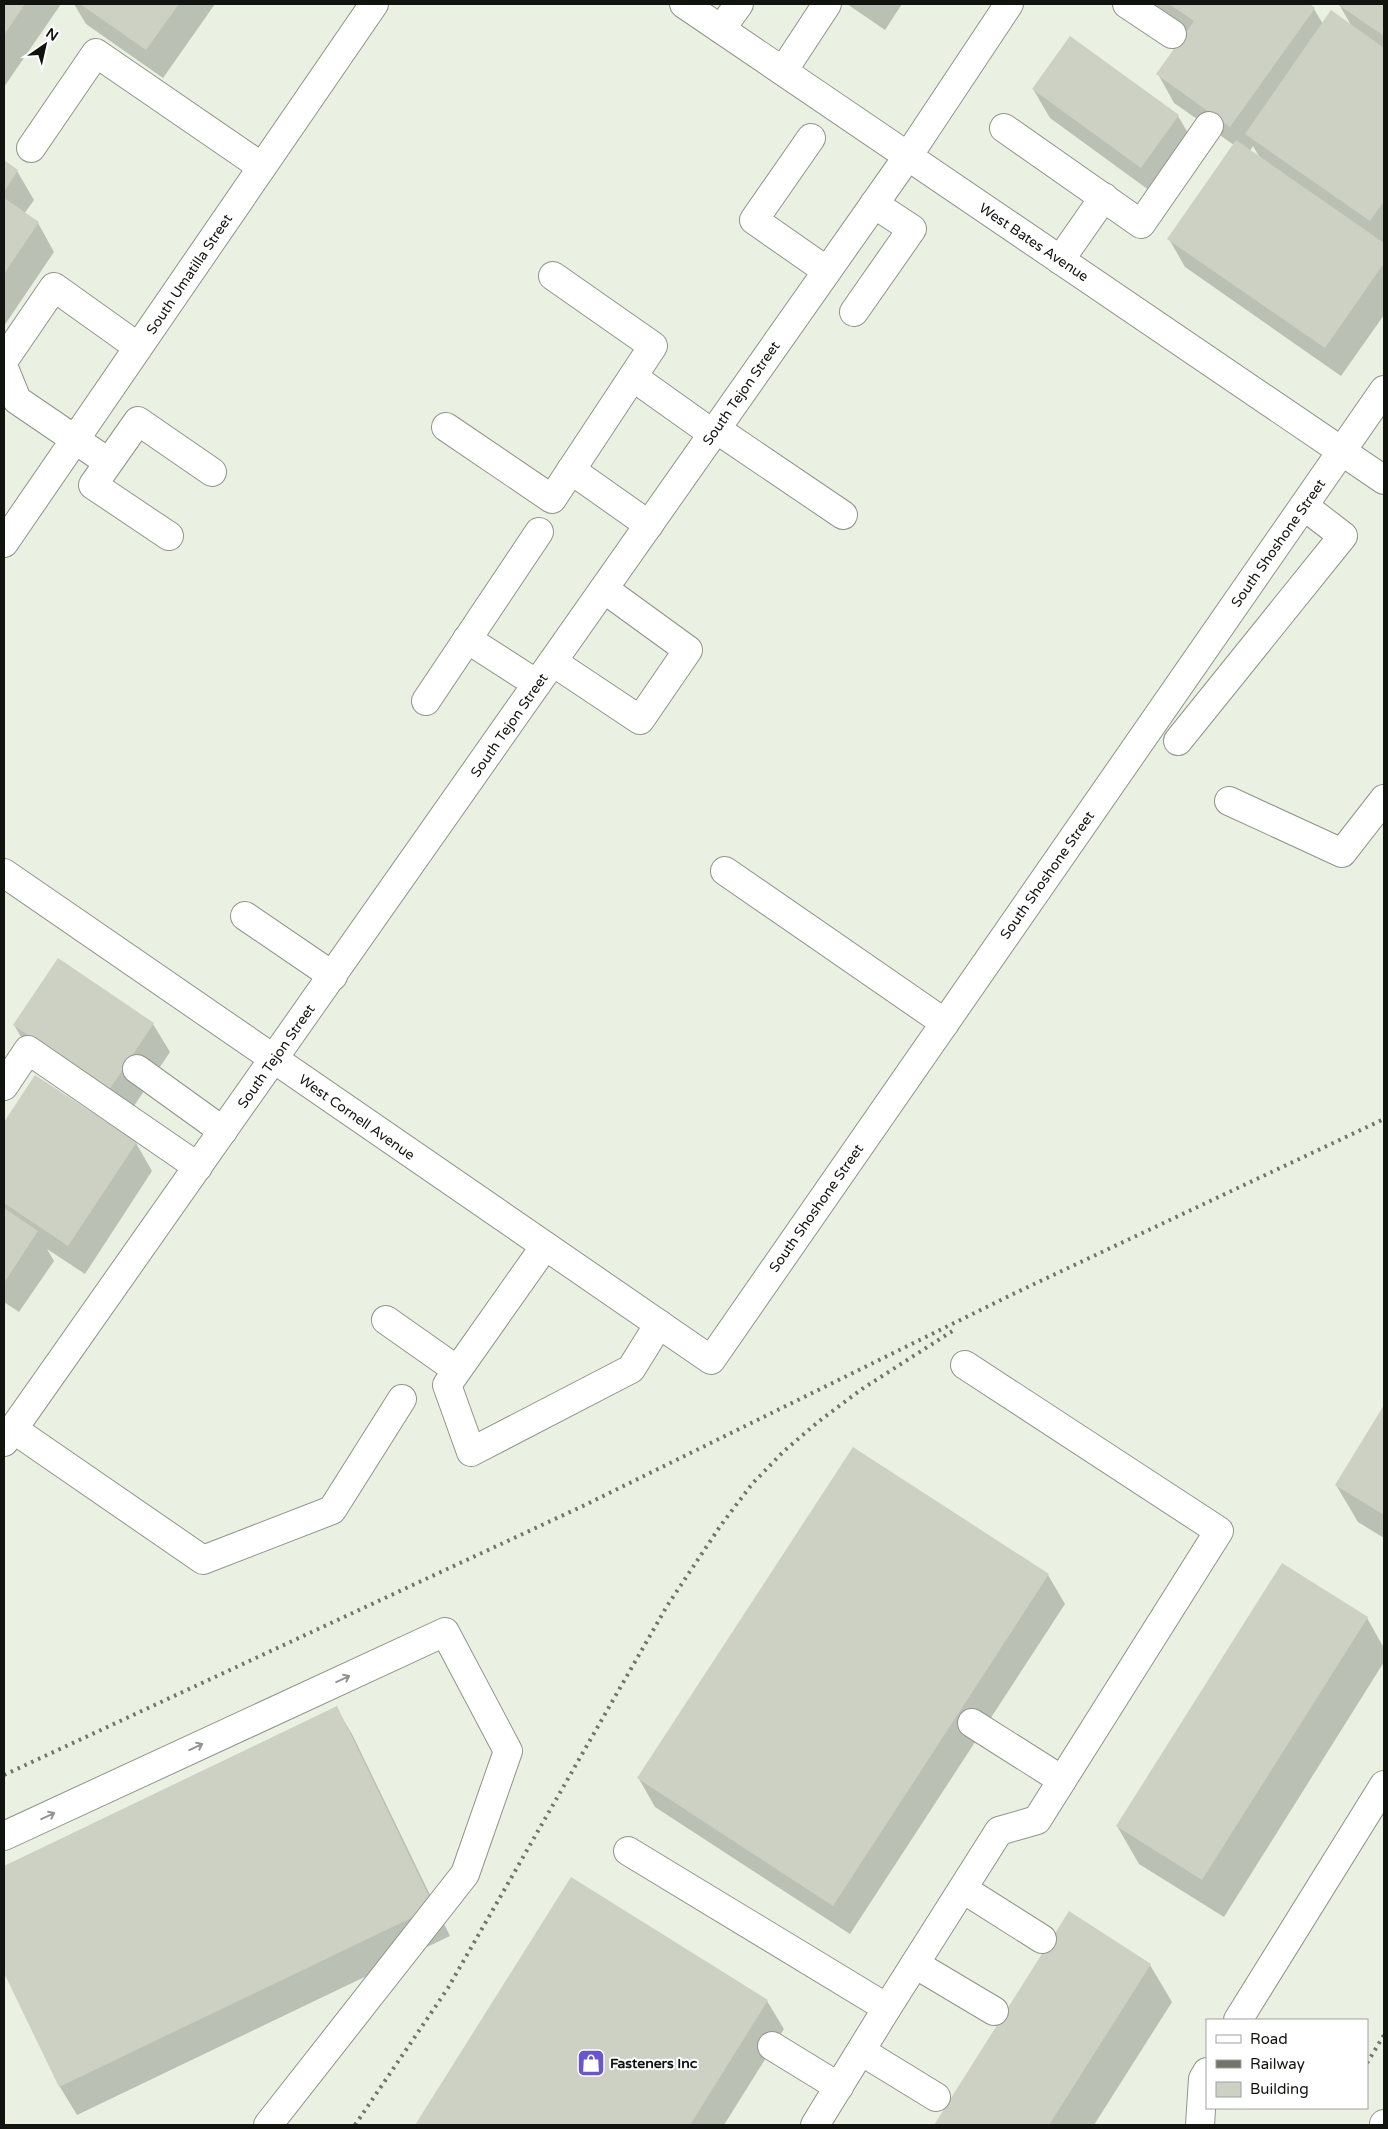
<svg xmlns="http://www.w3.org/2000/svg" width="1388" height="2129" font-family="'Varela Round',sans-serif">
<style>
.shadow{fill:#0003;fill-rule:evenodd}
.building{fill:#ccd1c4}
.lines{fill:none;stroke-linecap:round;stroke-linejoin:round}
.minor-casing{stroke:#909589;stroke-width:30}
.minor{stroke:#fff;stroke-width:28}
.rail{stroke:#71756c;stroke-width:4;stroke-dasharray:2.5 5;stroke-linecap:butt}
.oneway{stroke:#949593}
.labels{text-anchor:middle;stroke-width:4;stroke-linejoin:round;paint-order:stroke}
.street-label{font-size:14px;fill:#11130f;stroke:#fff}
.poi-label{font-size:14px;font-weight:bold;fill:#11130f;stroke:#fff;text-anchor:start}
</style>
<rect width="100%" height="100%" fill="#eaf0e2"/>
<g class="shadow">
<path d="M4 4H61L4 87Z"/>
<path d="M74 4H215L163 78 86 24Z"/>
<path d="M847 4H902L885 30Z"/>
<path d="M1147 4H1308L1314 9 1323 24 1352 27 1339 4H1384V315L1341 376 1185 267 1169 239 1234 145 1174 103 1158 74 1187 33ZM1253 146 1260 158 1250 151Z"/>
<path d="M1070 38 1178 116 1195 145 1157 196 1050 118 1033 89Z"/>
<path d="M4 162 17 171 34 200 24 214 38 223 54 252 4 326Z"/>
<path d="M153 1024 170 1052 126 1118 31 1054 14 1025Z"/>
<path d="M35 1077 136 1143 152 1171 85 1274 47 1249 54 1261 19 1312 4 1302V1125Z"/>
<path d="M1384 1407V1538L1358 1522 1336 1485Z"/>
<path d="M1048 1575 1065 1604 850 1934 655 1807 639 1779Z"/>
<path d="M1367 1618 1384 1648V1662L1224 1917 1139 1864 1117 1826Z"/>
<path d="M336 1707 353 1736 450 1936 77 2115 60 2087 4 1970V1867Z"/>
<path d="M571 1878 767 2001 784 2029 724 2125H416Z"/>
<path d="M1070 1913 1150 1965 1172 2002 1094 2125H935Z"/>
</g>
<g class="building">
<path d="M4 4H25L4 35Z"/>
<path d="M80 4H179L146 50Z"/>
<path d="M1169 4H1310L1315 8 1230 127 1156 74 1194 21Z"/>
<path d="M1337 4H1384V36Z"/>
<path d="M1331 10 1384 48V201L1370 221 1245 134Z"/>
<path d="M1070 36 1179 115 1141 168 1032 89Z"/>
<path d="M1236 140 1384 243V263L1325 348 1167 239Z"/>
<path d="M4 160 18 170 4 192Z"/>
<path d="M4 198 39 222 4 274Z"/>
<path d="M58 958 154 1023 109 1090 13 1025Z"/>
<path d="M35 1075 137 1142 68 1246 4 1203V1122Z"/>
<path d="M4 1208 38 1231 4 1283Z"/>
<path d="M1384 1405V1515L1335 1485Z"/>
<path d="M853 1447 1049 1574 833 1906 637 1778Z"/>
<path d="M1282 1563 1368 1617 1202 1880 1116 1826Z"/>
<path d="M337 1706 434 1907 59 2087 4 1973V1866Z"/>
<path d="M571 1877 768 2000 690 2125H415Z"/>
<path d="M1069 1911 1151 1964 1049 2125H934Z"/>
</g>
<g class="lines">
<g class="minor-casing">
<g id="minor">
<path d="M684 4 1384 480"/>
<path d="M1127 4 1172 34"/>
<path d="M721 29 739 4"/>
<path d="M783 71 827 4"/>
<path d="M1004 128 1141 224 1209 126"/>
<path d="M811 138 754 220 827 271"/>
<path d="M31 148 96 53 262 167"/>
<path d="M1060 260 1104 197"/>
<path d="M854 312 912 229 874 204"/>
<path d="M4 360 54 287 138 347"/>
<path d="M4 368 17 400 108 462"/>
<path d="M633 377 713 434"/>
<path d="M446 427 552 499 653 346 553 276"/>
<path d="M716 429 843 515"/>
<path d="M571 470 649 525"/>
<path d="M169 536 93 485 138 421 212 472"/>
<path d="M4 543 374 4"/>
<path d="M467 639 537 684"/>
<path d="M553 662 640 720 688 650 604 589"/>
<path d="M426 701 539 532"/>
<path d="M1178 741 1343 536 1304 506"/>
<path d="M1229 801 1342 853 1384 799"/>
<path d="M725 871 945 1023"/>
<path d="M4 873 711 1360 1384 390"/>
<path d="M245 916 333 976"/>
<path d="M137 1069 223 1131"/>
<path d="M4 1086 28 1050 198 1167"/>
<path d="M545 1246 447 1385 471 1452 631 1369 659 1324"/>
<path d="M386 1320 457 1370"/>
<path d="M13 1429 203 1560 332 1510 402 1399"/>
<path d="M4 1442 908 156 1009 4"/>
<path d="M972 1723 1062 1780"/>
<path d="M4 1836 445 1632 508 1751 465 1874 268 2125"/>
<path d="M628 1851 887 2008 999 1831 1037 1820 1219 1531 965 1365"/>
<path d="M963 1889 1042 1939"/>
<path d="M915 1964 994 2011"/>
<path d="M1238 2020 1384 1785"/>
<path d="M772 2046 839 2087"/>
<path d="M861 2051 936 2097"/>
<path d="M815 2125 887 2008"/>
<path d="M1200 2125 1203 2079 1207 2072"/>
<path d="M1384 2125V2124"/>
</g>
</g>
<use href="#minor" class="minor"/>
<g class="rail">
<path d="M4 1775 585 1505 1013 1294 1384 1119"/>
<path d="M1367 2063 1384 2035"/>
<path d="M355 2125 448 1988 667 1606 721 1525 752 1484 784 1451 818 1422 862 1389 954 1330"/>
</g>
</g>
<defs><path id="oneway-shaft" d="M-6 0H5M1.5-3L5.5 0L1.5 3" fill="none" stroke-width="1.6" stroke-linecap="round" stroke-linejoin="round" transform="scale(1.25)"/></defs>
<g class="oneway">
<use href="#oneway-shaft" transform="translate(343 1679) rotate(-25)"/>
<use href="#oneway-shaft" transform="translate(196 1747) rotate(-25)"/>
<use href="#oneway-shaft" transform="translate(48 1816) rotate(-25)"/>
</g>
<defs>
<g id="shop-square" transform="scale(1.4375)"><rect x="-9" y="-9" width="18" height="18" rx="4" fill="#6b55ce" stroke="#fff"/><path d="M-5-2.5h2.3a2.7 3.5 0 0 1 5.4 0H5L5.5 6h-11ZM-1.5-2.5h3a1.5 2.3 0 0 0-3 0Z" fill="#fff"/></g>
</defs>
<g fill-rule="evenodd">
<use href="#shop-square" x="591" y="2063"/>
</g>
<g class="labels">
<g class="street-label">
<text transform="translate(1034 242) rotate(34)" y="5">West Bates Avenue</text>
<text transform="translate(189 274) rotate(-56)" y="5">South Umatilla Street</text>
<text transform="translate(741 393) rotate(-55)" y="5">South Tejon Street</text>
<text transform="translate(1278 543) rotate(-55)" y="5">South Shoshone Street</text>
<text transform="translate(509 725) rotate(-55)" y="5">South Tejon Street</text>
<text transform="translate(1047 875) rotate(-55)" y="5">South Shoshone Street</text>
<text transform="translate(276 1056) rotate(-55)" y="5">South Tejon Street</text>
<text transform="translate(357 1117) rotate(35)" y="5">West Cornell Avenue</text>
<text transform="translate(816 1208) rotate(-55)" y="5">South Shoshone Street</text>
</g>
<g class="poi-label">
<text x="610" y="2068">Fasteners Inc</text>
</g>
</g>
<rect width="1388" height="2129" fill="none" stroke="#11130f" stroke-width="10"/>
<rect x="1206" y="2019" width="162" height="90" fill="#ffffff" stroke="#a0a19f"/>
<rect x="1216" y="2035" width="25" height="8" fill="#ffffff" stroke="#a0a19f"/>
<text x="1250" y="2044" font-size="15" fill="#11130f">Road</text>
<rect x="1216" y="2060" width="25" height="8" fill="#71756c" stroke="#a0a19f"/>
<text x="1250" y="2069" font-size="15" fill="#11130f">Railway</text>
<rect x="1216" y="2082" width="25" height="15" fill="#ccd1c4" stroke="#a0a19f"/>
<text x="1250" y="2094" font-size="15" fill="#11130f">Building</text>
<g transform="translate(45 45) rotate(34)" stroke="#ffffff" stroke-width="4" paint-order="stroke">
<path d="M0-4L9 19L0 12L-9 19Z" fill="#11130f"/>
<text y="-8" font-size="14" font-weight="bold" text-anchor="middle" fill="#11130f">N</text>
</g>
</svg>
